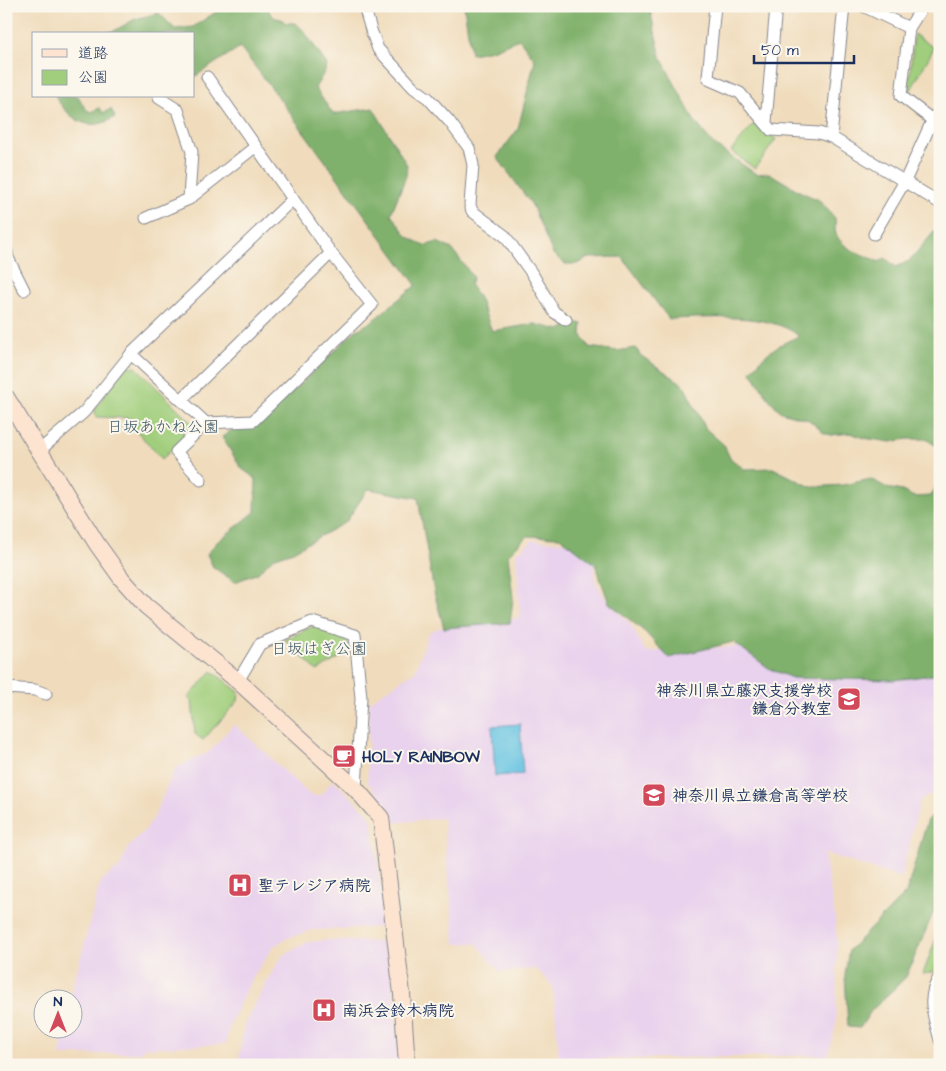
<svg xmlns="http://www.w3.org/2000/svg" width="946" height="1071" font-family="'Architects Daughter','Klee One',sans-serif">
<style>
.built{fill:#e9d2ed}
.green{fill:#a0ce7c;stroke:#5e7e6d}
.forest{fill:#80b16c;stroke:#4e7065}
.water{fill:#64c3e2;stroke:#4079a0}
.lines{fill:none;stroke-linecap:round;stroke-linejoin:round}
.street-casing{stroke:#86868d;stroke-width:13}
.secondary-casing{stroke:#86868d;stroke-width:18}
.street{stroke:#fff;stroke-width:11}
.secondary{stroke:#fde4d1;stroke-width:16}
.labels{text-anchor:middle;stroke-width:4;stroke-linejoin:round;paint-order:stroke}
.park-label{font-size:16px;fill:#3c5766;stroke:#fbf7ec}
.poi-label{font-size:16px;font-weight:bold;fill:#1b2f5e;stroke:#fbf7ec;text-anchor:start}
</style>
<rect width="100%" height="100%" fill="#fbf7ec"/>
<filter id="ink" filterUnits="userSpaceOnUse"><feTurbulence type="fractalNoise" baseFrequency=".02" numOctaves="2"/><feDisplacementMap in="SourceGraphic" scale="10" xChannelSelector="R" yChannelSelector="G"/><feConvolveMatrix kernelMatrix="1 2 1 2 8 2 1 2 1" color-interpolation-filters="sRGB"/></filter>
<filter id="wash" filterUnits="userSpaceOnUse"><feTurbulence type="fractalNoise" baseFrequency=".0096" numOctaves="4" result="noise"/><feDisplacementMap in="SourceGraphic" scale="20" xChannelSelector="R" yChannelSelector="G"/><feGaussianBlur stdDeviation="1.12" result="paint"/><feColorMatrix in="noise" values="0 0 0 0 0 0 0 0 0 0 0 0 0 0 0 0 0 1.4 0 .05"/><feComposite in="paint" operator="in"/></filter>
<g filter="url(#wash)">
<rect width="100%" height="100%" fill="#f0dcbc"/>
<g class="built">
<path d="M533 540 593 544 595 581 605 598 631 625 646 652 745 646 940 667V789L920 801 901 878 824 853 835 917 837 941 836 1024 828 1055 559 1060 553 986 536 969 500 972 476 943 455 944 443 818 390 823 388 806 367 782 370 701 415 671 429 632 438 628 520 618 516 553Z"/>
<path d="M234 724 311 796 321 795 333 780 369 814 373 826 385 927 311 930 283 940 273 947 251 980 229 1026 226 1044 143 1048V1052L60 1056 64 1029 72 1028V998H70L98 890 102 880 120 867 128 848 146 829 154 817 175 768 209 752Z"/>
<path d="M326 940 389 942 400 1065H238L244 1025 271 974 283 955 308 942Z"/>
</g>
<g class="green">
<path d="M914 34 934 48 908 95Z"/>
<path d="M754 124 776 139 755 169 731 151Z"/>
<path d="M126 366 136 367 194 425 193 429 162 459 131 425 130 418 96 417 94 410Z"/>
<path d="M313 626 344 638 350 647 349 652 317 671 285 640Z"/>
<path d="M212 671 239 692 238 701 203 740 195 734 192 701 188 698Z"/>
<path d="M940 928V960L934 972 923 974Z"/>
</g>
<g class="forest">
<path d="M225 6H267C270 14 272 18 281 19L286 23H296L304 31 327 65 325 71 315 88 333 114 373 108 407 165 406 176 391 214 407 236 424 246 437 242 452 249 473 277 470 284 479 298 492 331 534 324 560 330 574 322 582 324 581 334 589 347 617 351 636 348 640 355 683 384 706 429 724 445 730 458 744 469 773 468 811 487 843 485 871 479 887 488 902 491 914 497 931 496 940 479V674L894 680 792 678 770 669 733 642 669 658 645 632 609 603 595 564 560 537 527 536 508 555 513 598 510 623 444 628 434 592 418 498 368 489 346 522 293 551 273 558 258 573 235 582 213 567 207 554 217 542 255 512 256 479 241 468 222 437 232 430 257 426 355 331 371 322 416 285 276 94 240 47 194 77V34H98L114 31 135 19 159 13 175 29 193 27Z"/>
<path d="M464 6H649L661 58 694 120 713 144 756 174 769 173 801 192 819 200 835 218C836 224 834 229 836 234 843 251 865 254 879 262L885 258 896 267 909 261 940 225V453L938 447 926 439H907L891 442 863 438 851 433 831 435 824 433 809 420 781 412 769 399 751 372C766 351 777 346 799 336 771 312 706 318 669 319L622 257 588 258 578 264H565L553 254 532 205 497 157 518 129 535 60 519 39 492 50 471 54Z"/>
<path d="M55 96H78L85 108 90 112 100 108 103 113 111 109 115 117C89 134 70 120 55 96Z"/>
<path d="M940 811V897L906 977 871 1011 860 1028 848 1027 845 975 849 950 906 893 928 819Z"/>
</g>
<path class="water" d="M520 724 523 774 495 776 492 726Z"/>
</g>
<g filter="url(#ink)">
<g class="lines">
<g class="street-casing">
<g id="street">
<path d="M364 6 371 30 378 49 414 88 428 98 449 121 469 148 473 165 470 205 472 211 505 236 533 275 554 312 566 320"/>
<path d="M715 6 708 77 710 80 740 93 771 130 819 133 831 137 940 203"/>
<path d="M863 6 909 28"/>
<path d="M923 6 909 28 901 96 940 126"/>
<path d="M766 122 776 6"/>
<path d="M831 137 844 6"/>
<path d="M189 199 255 147"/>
<path d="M146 218 189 199 192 152 178 110 159 98"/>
<path d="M874 234 905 181 932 121 940 109"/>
<path d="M6 247 8 258 24 290"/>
<path d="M131 354 206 423"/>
<path d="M181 400 331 253"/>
<path d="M40 450 84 412 131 354 293 199"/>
<path d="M201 480 176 452 206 423 253 421 372 305 331 253 207 77"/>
<path d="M238 681 260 644 312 622 355 635 361 698 356 789"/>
<path d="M6 688 35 690 46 694"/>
<path d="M940 976C925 999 934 1016 940 1040"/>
</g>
</g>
<g class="secondary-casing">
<path id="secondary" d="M6 397 97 544 122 579 146 606 238 681 356 789 381 818 402 994 407 1065"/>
</g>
<use href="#street" class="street"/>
<use href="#secondary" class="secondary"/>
</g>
</g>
<defs>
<g id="school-square" transform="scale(1.25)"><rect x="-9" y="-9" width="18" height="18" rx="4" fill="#d1495b" stroke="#fbf7ec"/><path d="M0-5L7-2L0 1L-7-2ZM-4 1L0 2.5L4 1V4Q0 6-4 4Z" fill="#fff"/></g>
<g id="cafe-square" transform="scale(1.25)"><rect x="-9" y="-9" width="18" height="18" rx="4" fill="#d1495b" stroke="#fbf7ec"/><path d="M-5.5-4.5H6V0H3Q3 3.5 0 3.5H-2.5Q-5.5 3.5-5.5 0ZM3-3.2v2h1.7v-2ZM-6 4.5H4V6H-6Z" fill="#fff"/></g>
<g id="hospital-square" transform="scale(1.25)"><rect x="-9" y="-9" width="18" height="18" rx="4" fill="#d1495b" stroke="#fbf7ec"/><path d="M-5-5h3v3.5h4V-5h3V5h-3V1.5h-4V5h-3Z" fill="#fff"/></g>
</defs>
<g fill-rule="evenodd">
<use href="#school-square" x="849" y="699"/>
<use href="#cafe-square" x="344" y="756"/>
<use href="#school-square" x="654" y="795"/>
<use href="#hospital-square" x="240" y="885"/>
<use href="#hospital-square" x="324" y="1010"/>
</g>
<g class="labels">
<g class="park-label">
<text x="163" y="432">日坂あかね公園</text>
<text x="319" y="654">日坂はぎ公園</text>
</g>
<g class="poi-label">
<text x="832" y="696" text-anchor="end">神奈川県立藤沢支援学校<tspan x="832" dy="18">鎌倉分教室</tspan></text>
<text x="362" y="762">HOLY RAINBOW</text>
<text x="672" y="801">神奈川県立鎌倉高等学校</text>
<text x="258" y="891">聖テレジア病院</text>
<text x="342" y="1016">南浜会鈴木病院</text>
</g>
</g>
<rect width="946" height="1071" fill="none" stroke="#fbf7ec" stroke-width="25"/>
<rect x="32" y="32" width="162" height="65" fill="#fbf7ec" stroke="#a1a7b3"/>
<rect x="42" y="49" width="25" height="8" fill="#fde4d1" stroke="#a1a7b3"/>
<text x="78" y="58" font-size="15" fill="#1b2f5e">道路</text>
<rect x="42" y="70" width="25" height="15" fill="#a0ce7c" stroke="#a1a7b3"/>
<text x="78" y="82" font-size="15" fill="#1b2f5e">公園</text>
<g transform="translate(58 1014)"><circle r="24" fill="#fbf7ec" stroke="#a1a7b3"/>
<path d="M0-4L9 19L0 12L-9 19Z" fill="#d1495b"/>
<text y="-8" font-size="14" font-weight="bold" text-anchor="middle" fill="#1b2f5e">N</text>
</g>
<path d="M754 55v8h100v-8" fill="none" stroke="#1b2f5e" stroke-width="2.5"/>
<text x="761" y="55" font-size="15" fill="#1b2f5e" stroke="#fbf7ec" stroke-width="4" paint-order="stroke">50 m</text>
</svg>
